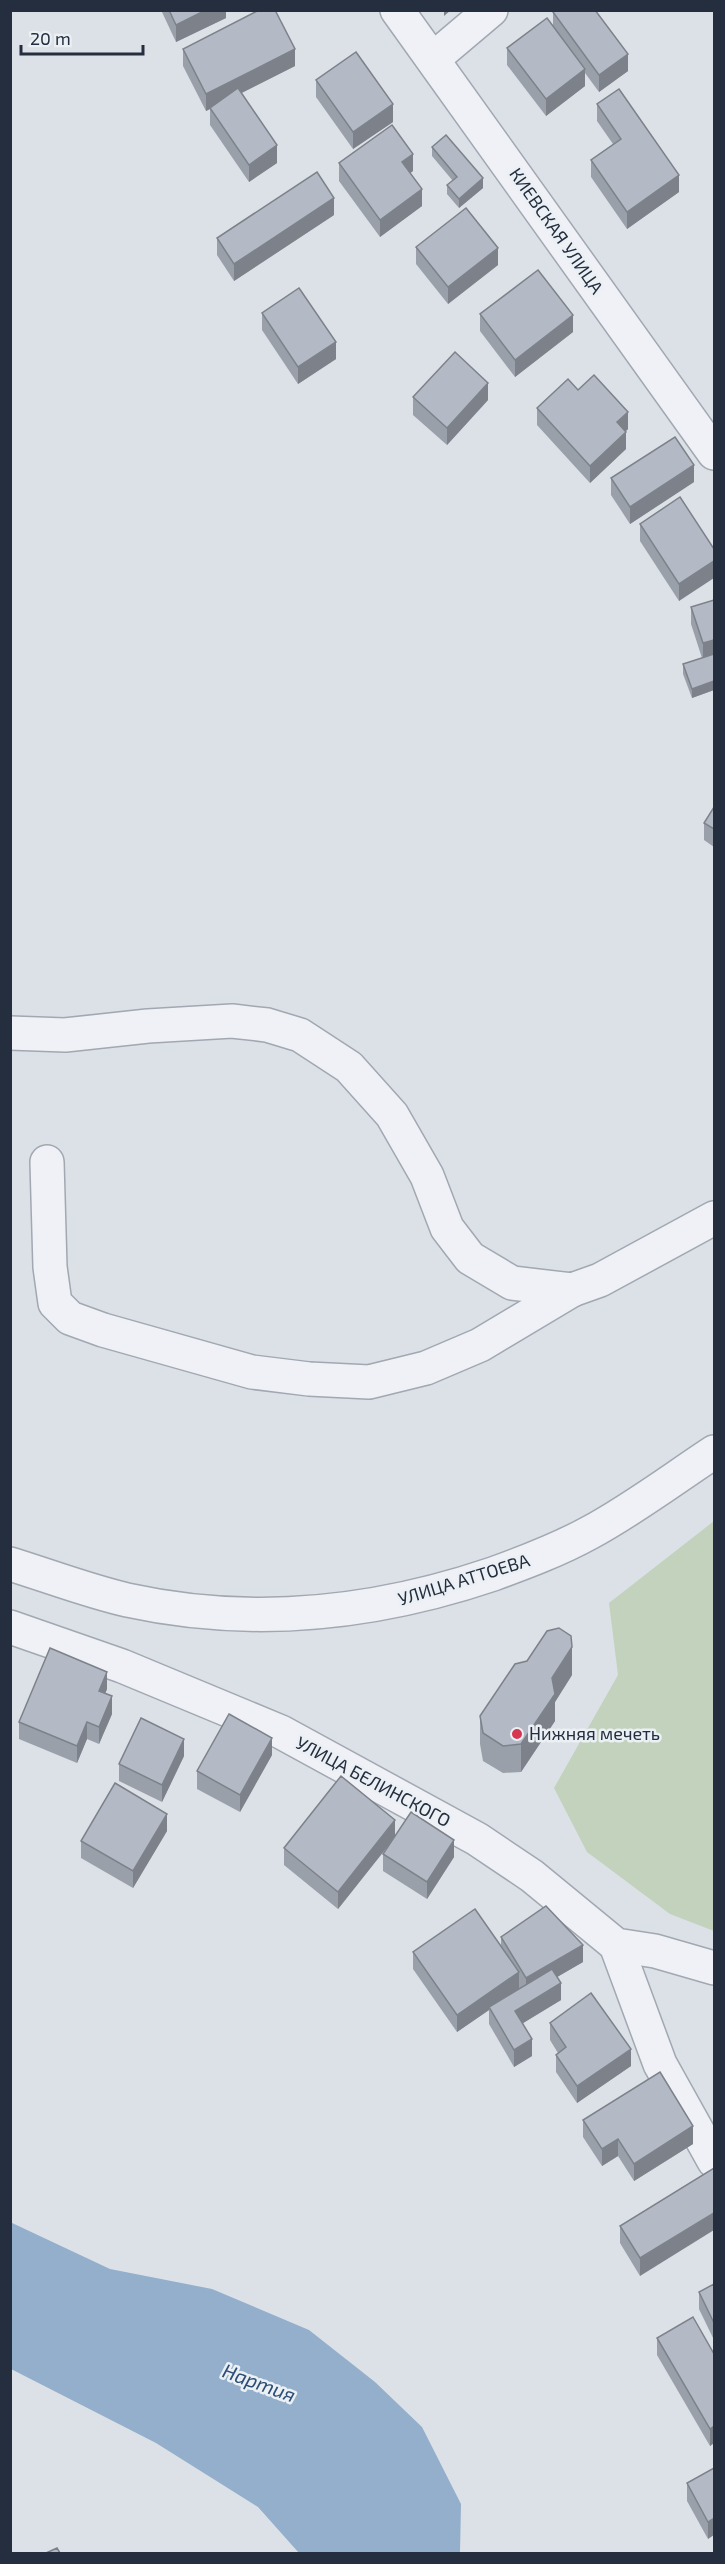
<svg xmlns="http://www.w3.org/2000/svg" width="725" height="2564" font-family="'Exo 2',sans-serif">
<style>
.green{fill:#c2d2bc}
.water{fill:#93afcb}
.lines{fill:none;stroke-linecap:round;stroke-linejoin:round}
.minor-casing{stroke:#a1a8b1;stroke-width:36}
.minor{stroke:#eff1f6;stroke-width:33}
.wall{fill:#9aa0a9}
.shaded-wall{fill:#7d828a}
.building{fill:#b3bac5;stroke:#7d828a;stroke-width:1.5}
.poi-dot{fill:#d83550;stroke:#ebf0f5;stroke-width:2}
.labels{text-anchor:middle;stroke-width:5;stroke-linejoin:round;paint-order:stroke}
.street-label{font-size:18px;fill:#252e3f;stroke:#ebf0f5}
.poi-label{font-size:18px;fill:#252e3f;stroke:#ebf0f5;text-anchor:start}
.water-label{font-size:20px;font-style:italic;fill:#2c4e76;stroke:#ebf0f5}
</style>
<rect width="100%" height="100%" fill="#dce1e7"/>
<path class="green" d="M714 1521V1931L670 1914 587 1852 554 1788 618 1675 609 1603Z"/>
<path class="water" d="M10 2222 110 2269 212 2289 309 2330 375 2382 422 2427 461 2504 460 2553H299L258 2507 156 2443 11 2369Z"/>
<g class="lines">
<g class="minor-casing">
<g id="minor">
<path d="M397 10 714 453"/>
<path d="M433 59 491 10"/>
<path d="M10 1033 65 1035 148 1026 232 1021 267 1025 300 1035 349 1067 392 1115 427 1176 447 1228 470 1258 512 1283 572 1290 600 1280 714 1218"/>
<path d="M47 1162 50 1267 55 1303 70 1318 103 1330 252 1372 309 1379 369 1382 426 1368 480 1345 572 1290"/>
<path d="M10 1564C49 1576 88 1591 127 1600 250 1627 375 1614 493 1574 526 1562 558 1550 589 1533 632 1510 673 1479 714 1452"/>
<path d="M10 1627 122 1666 281 1732 477 1839 532 1876 616 1945 655 1951 714 1968"/>
<path d="M616 1945 660 2064 714 2161"/>
</g>
</g>
<use href="#minor" class="minor"/>
</g>
<g class="wall">
<path d="M161 10H226V18L176 42Z"/>
<path d="M553 12 628 71 599 92 585 73V86L546 116 507 65V48L553 26Z"/>
<path d="M183 49 295 66 241 93 277 163 249 182 210 125V109L206 111 183 66Z"/>
<path d="M316 80 393 122 353 149 316 97Z"/>
<path d="M597 104 679 192 627 229 591 177V160L613 144 597 121Z"/>
<path d="M432 147 483 188 459 208 447 194V185L453 181 432 156Z"/>
<path d="M339 163 413 171 410 173 422 206 380 237 339 181Z"/>
<path d="M334 215 234 281 217 255V238Z"/>
<path d="M416 247 498 265 448 304 416 264Z"/>
<path d="M262 313 336 359 298 384 262 330Z"/>
<path d="M480 314 573 332 515 377 480 331Z"/>
<path d="M578 390 628 429 626 431V449L590 483 537 425V408Z"/>
<path d="M413 397 488 400 447 445 413 415Z"/>
<path d="M611 478 694 482 630 524 611 495Z"/>
<path d="M640 524 714 549 679 601 640 541Z"/>
<path d="M714 600V690L692 698 683 674V664L702 658 691 624V607Z"/>
<path d="M714 807V847L704 840V823Z"/>
<path d="M572 1675 555 1702V1721L521 1772 503 1773 483 1761 480 1744V1716Z"/>
<path d="M107 1689 105 1694 112 1714 99 1744 87 1739 77 1763 19 1739V1722Z"/>
<path d="M272 1755 240 1812 197 1789V1771Z"/>
<path d="M184 1756 162 1802 119 1781V1764Z"/>
<path d="M167 1831 133 1888 81 1858V1841Z"/>
<path d="M395 1836 454 1857 427 1899 383 1871V1854L392 1841 338 1909 284 1865V1848Z"/>
<path d="M501 1937 583 1962 557 1977 561 2000 523 2023 532 2056 514 2067 489 2024V2010L457 2032 413 1969V1952L501 1946Z"/>
<path d="M550 2023 631 2066 577 2103 556 2072V2055L558 2053 550 2040Z"/>
<path d="M583 2120 693 2144 634 2181 618 2156 602 2166 583 2137Z"/>
<path d="M714 2168 640 2276 620 2243V2226Z"/>
<path d="M714 2284V2340L699 2309V2292Z"/>
<path d="M657 2338 714 2354V2443L710 2446 657 2355Z"/>
<path d="M714 2468 708 2539 687 2501V2483Z"/>
</g>
<g class="shaded-wall">
<path d="M206 10H226V18L176 42V25Z"/>
<path d="M444 10H451L444 16Z"/>
<path d="M295 49V66L206 111V94Z"/>
<path d="M628 54V71L599 92V75Z"/>
<path d="M585 69V86L546 116V99Z"/>
<path d="M393 104V122L353 149V132Z"/>
<path d="M277 145V163L249 182V165Z"/>
<path d="M413 154V171L402 179V162Z"/>
<path d="M679 175V192L627 229V212Z"/>
<path d="M483 178V188L459 208V199Z"/>
<path d="M422 189V206L380 237V220Z"/>
<path d="M334 198V215L234 281V264Z"/>
<path d="M498 248V265L448 304V287Z"/>
<path d="M573 315V332L515 377V360Z"/>
<path d="M336 342V359L298 384V367Z"/>
<path d="M488 383V400L447 445V428Z"/>
<path d="M628 412V429L617 439V422Z"/>
<path d="M626 432V449L590 483V466Z"/>
<path d="M694 465V482L630 524V507Z"/>
<path d="M714 561V578L679 601V584Z"/>
<path d="M714 640V657L703 661V643Z"/>
<path d="M714 681V690L692 698V689Z"/>
<path d="M572 1647V1675L555 1702V1721L521 1772V1744L552 1678Z"/>
<path d="M107 1672V1689L99 1708V1691Z"/>
<path d="M112 1696V1714L99 1744V1727Z"/>
<path d="M87 1722V1739L77 1763V1746Z"/>
<path d="M272 1738V1755L240 1812V1795Z"/>
<path d="M184 1739V1756L162 1802V1785Z"/>
<path d="M167 1814V1831L133 1888V1871Z"/>
<path d="M395 1820V1837L338 1909V1892Z"/>
<path d="M454 1840V1857L427 1899V1882Z"/>
<path d="M583 1945V1962L526 1995V1978Z"/>
<path d="M519 1972V1989L489 2007V2010L457 2032V2015Z"/>
<path d="M561 1983V2000L515 2028V2011Z"/>
<path d="M532 2039V2056L514 2067V2050Z"/>
<path d="M631 2049V2066L577 2103V2086Z"/>
<path d="M693 2126V2144L634 2181V2164Z"/>
<path d="M618 2139V2156L602 2166V2149Z"/>
<path d="M714 2213V2230L640 2276V2258Z"/>
<path d="M714 2426V2443L710 2446V2429Z"/>
<path d="M714 2518V2535L708 2539V2522Z"/>
</g>
<g class="building">
<path d="M169 10H206L176 25Z"/>
<path d="M259 10H275L295 49 206 94 183 49Z"/>
<path d="M555 10H595L628 54 599 75 553 12Z"/>
<path d="M547 18 585 69 546 99 507 48Z"/>
<path d="M356 52 393 104 353 132 316 80Z"/>
<path d="M238 88 277 145 249 165 210 108Z"/>
<path d="M619 89 679 175 627 212 591 160 621 139 597 104Z"/>
<path d="M392 125 413 154 402 162 422 189 380 220 339 163Z"/>
<path d="M446 135 483 178 459 199 447 185 457 177 432 147Z"/>
<path d="M317 172 334 198 234 264 217 238Z"/>
<path d="M466 208 498 248 448 287 416 247Z"/>
<path d="M538 270 573 315 515 360 480 314Z"/>
<path d="M299 288 336 342 298 367 262 313Z"/>
<path d="M455 352 488 383 447 428 413 397Z"/>
<path d="M594 375 628 412 617 422 626 432 590 466 537 408 568 379 578 390Z"/>
<path d="M675 437 694 465 630 507 611 478Z"/>
<path d="M680 497 714 549V561L679 584 640 524Z"/>
<path d="M714 600V640L703 643 691 607Z"/>
<path d="M714 654V681L692 689 683 664Z"/>
<path d="M714 807V829L704 823Z"/>
<path d="M559 1628 571 1636 572 1647 552 1678 555 1694 521 1744 503 1746 483 1733 480 1716 515 1664 527 1661 547 1631Z"/>
<path d="M50 1648 107 1672 99 1691 112 1696 99 1727 87 1722 77 1746 19 1722Z"/>
<path d="M229 1714 272 1738 240 1795 197 1771Z"/>
<path d="M141 1718 184 1739 162 1785 119 1764Z"/>
<path d="M341 1776 395 1820 338 1892 284 1848Z"/>
<path d="M115 1783 167 1814 133 1871 81 1841Z"/>
<path d="M411 1812 454 1840 427 1882 383 1854Z"/>
<path d="M546 1906 583 1945 526 1978 501 1937Z"/>
<path d="M475 1909 519 1972 457 2015 413 1952Z"/>
<path d="M552 1969 561 1983 515 2011 532 2039 514 2050 489 2007Z"/>
<path d="M591 1993 631 2049 577 2086 556 2055 566 2047 550 2023Z"/>
<path d="M660 2072 693 2126 634 2164 618 2139 602 2149 583 2120Z"/>
<path d="M714 2168V2213L640 2258 620 2226Z"/>
<path d="M714 2284V2323L699 2292Z"/>
<path d="M693 2317 714 2354V2426L710 2429 657 2338Z"/>
<path d="M714 2468V2518L708 2522 687 2483Z"/>
<path d="M57 2548 60 2553H46Z"/>
</g>
<circle class="poi-dot" cx="517" cy="1734" r="6"/>
<g class="labels">
<g class="street-label">
<text transform="translate(556 231) rotate(55)" y="6">КИЕВСКАЯ УЛИЦА</text>
<text transform="translate(464 1580) rotate(-17)" y="6">УЛИЦА АТТОЕВА</text>
<text transform="translate(373 1782) rotate(28)" y="6">УЛИЦА БЕЛИНСКОГО</text>
</g>
<g class="poi-label">
<text x="529" y="1740">Нижняя мечеть</text>
</g>
<g class="water-label">
<text transform="translate(259 2383) rotate(20)" y="7">Нартия</text>
</g>
</g>
<rect width="725" height="2564" fill="none" stroke="#252e3f" stroke-width="24"/>
<path d="M21 45v9h122v-9" fill="none" stroke="#252e3f" stroke-width="3"/>
<text x="30" y="45" font-size="18" fill="#252e3f" stroke="#ebf0f5" stroke-width="4.5" paint-order="stroke">20 m</text>
</svg>
